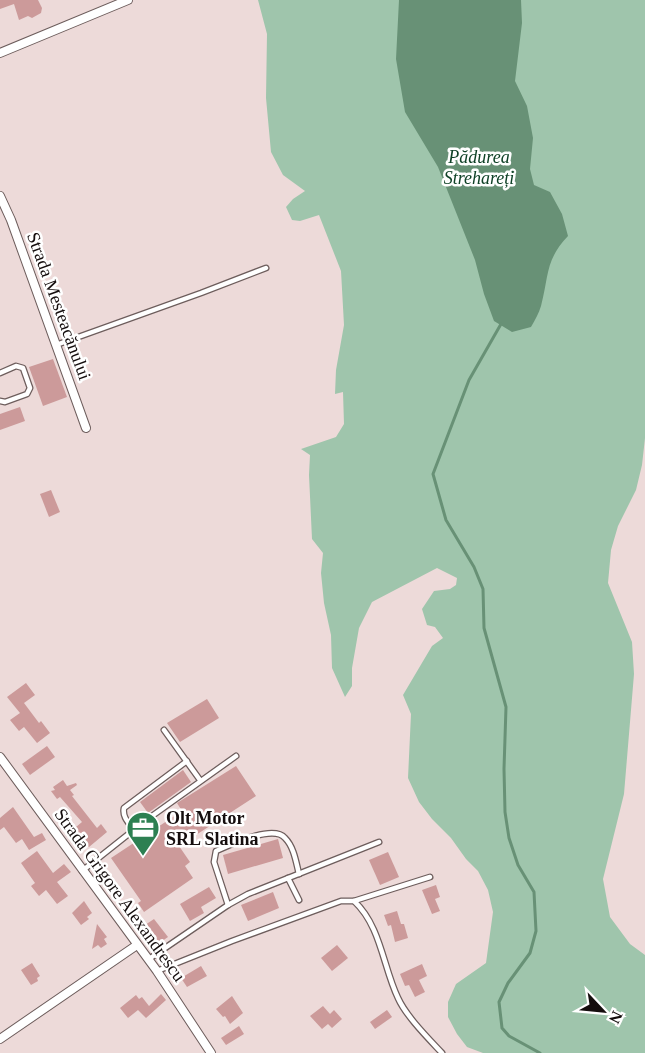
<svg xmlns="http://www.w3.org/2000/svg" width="645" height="1053" font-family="Georgia,serif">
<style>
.green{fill:#9fc5ac}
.water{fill:#689176}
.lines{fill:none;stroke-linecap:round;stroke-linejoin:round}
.stream{stroke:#689176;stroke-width:3}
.building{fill:#cc9a9a}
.lane-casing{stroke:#6d5d5c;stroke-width:7}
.street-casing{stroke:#6d5d5c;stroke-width:10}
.lane{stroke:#fff;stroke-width:4.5}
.street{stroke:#fff;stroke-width:8}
.labels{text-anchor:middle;stroke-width:5;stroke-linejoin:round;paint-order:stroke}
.park-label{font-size:18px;font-style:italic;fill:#0e4126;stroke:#fff}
.street-label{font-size:18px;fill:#140d0d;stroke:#fff}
.poi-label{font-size:18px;font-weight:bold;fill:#140d0d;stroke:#fff;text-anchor:start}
</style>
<rect width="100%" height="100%" fill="#eddad9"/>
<path class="green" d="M258 0H645V438L642 465 636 490 618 526 611 550 608 583 632 642 634 674 624 794 603 879 610 917 630 944 645 955V1053H483L467 1047 457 1034 448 1017V1002L456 984 486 963 493 912 488 890 478 871 466 859 451 838 432 819 419 802 408 778 411 714 403 695 432 646 443 638 435 627 427 625 422 609 434 591 450 589 456 585 457 578 437 568 372 602 359 628 352 668V686L345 697 332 668 331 635 324 603 321 573 323 553 312 539 309 475 310 455 301 449 336 437 344 424 343 392 335 394 336 370 344 325 341 271 319 215 300 221 292 220 286 207 293 199 305 191 283 175 271 152 266 98 267 34Z"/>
<path class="water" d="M399 0H521L522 23 515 81 527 106 533 138 530 169 534 185 550 192 562 214 568 236C545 260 549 276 541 306 539 313 535 320 531 327L512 332 494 321 484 294 475 260 438 167 405 112 396 59Z"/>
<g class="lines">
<path class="stream" d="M501 324 469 380 433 474 446 520 474 567 483 589 484 628 506 707 504 769 505 812 509 838 518 865 534 892 536 931 530 953 508 983 499 1002 502 1028 509 1036 540 1053"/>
</g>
<g class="building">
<path d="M0 0H38L42 8 41 13 32 18 28 16 19 20 14 4 0 9Z"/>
<path d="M53 359 67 397 43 406 29 367Z"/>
<path d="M20 407 25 421 0 430V414Z"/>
<path d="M51 490 60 512 49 517 40 494Z"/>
<path d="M26 683 35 695 24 703 39 723 41 721 50 733 37 743 24 727 19 731 10 720 20 713 7 697Z"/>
<path d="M207 699 219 718 180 742 167 723Z"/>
<path d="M47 746 55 757 30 775 22 764Z"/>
<path d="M236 766 256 796 179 846 190 862 185 866 193 878 144 912 138 903 141 901 111 858 182 811 177 803Z"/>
<path d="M183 770 191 782 148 813 140 802Z"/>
<path d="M63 780 67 786 76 783 77 785 70 790 74 795 72 796 97 828 101 824 107 832 89 847 79 836 76 839 70 832 82 822 60 797 57 799 51 791 55 790 53 787Z"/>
<path d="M13 807 34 837 42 833 46 840 29 850 22 839 16 843 4 827 0 830V818Z"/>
<path d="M278 839 283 858 228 874 223 855Z"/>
<path d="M37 851 53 873 64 864 71 872 57 882 68 896 57 904 46 890 39 896 31 886 35 883 21 863Z"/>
<path d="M388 852 399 877 380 885 369 860Z"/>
<path d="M436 885 440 897 435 899 440 911 432 914 422 890Z"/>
<path d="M209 887 216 898 201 907 204 913 190 921 180 904Z"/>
<path d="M273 892 279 908 248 921 241 905Z"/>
<path d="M84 901 92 913 87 917 89 919 81 925 72 913Z"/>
<path d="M397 911 401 924H404L408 938 395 942 391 925 388 926 384 915Z"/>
<path d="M154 919 168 937 155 946 142 927Z"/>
<path d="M97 924 107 937 104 939 107 944 101 948 98 945 92 949Z"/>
<path d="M337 945 348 958 332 971 321 958Z"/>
<path d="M32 963 40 976 37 978 38 981 31 985 21 970Z"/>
<path d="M422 964 427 976 419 980 425 992 415 997 409 985 405 986 400 974Z"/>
<path d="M201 966 207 976 187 987 181 978Z"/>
<path d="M161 994 166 1000 146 1018 138 1010 128 1018 120 1008 136 995 139 999 142 997 149 1006Z"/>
<path d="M232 996 243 1013 230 1024 225 1016 223 1017 216 1009Z"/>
<path d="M323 1006 330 1014 334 1010 342 1019 332 1028 328 1024 322 1029 310 1016Z"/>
<path d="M387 1010 392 1017 375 1029 370 1022Z"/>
<path d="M239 1026 244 1034 226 1045 221 1038Z"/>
</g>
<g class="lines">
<g class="lane-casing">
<g id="lane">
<path d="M56 345 201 293 266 268"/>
<path d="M0 373 16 366 23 368 30 388 27 394 5 402 0 401"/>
<path d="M164 730 200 780"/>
<path d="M134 830C129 823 122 817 124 808L187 761"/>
<path d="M82 871 145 821 236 756"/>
<path d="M288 878 299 900"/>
<path d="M354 901 430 877"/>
<path d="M228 905 214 862 216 851C230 845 273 824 285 838 294 847 296 862 299 874"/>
<path d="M149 959 228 905 248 894 379 842"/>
<path d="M157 971 232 941 341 901H354C381 926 383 967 398 998 406 1016 428 1038 442 1053"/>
</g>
</g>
<g class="street-casing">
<g id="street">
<path d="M0 53 128 0"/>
<path d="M0 196 11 220 86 428"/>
<path d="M0 757 157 971 211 1053"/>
<path d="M0 1039 137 945"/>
</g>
</g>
<use href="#lane" class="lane"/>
<use href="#street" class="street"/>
</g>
<defs>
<g id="office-pin" transform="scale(1.725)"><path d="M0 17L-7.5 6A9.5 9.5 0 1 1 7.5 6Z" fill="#2d8052" stroke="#fff"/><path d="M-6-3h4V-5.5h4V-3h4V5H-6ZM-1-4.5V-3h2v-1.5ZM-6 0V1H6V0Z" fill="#fff"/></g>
</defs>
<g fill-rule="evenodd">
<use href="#office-pin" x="143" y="828"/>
</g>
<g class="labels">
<g class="park-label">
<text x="479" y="163">Pădurea<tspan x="479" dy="21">Strehareți</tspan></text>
</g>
<g class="street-label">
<text transform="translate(59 306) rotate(70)" y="6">Strada Mesteacănului</text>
<text transform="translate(120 895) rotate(54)" y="6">Strada Grigore Alexandrescu</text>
</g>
<g class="poi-label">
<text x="166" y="824">Olt Motor<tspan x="166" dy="21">SRL Slatina</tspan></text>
</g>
</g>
<g transform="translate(603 1011) rotate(116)" stroke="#ffffff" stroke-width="4.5" paint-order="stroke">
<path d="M0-4.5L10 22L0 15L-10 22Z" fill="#140d0d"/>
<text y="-9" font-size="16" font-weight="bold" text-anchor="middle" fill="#140d0d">N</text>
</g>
</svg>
